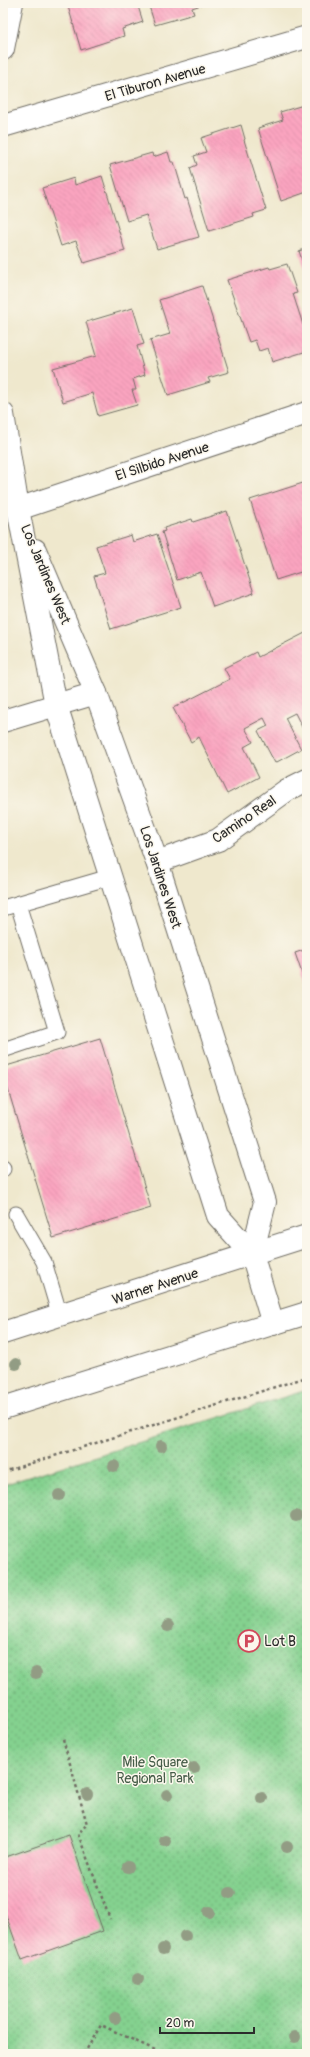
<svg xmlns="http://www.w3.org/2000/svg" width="310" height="2057" font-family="Pangolin,sans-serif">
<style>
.grass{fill:url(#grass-dots);stroke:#587e5d}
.building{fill:url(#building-back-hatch)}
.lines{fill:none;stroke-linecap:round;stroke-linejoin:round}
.service-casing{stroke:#706d64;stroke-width:17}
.minor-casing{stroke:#706d64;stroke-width:24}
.primary-casing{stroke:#706d64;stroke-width:24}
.path{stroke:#706d64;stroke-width:2.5;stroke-dasharray:3 3;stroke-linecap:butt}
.service{stroke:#fff;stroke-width:15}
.minor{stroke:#fff;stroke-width:22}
.primary{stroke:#fff;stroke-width:22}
.tree{fill:#929c84}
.labels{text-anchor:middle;stroke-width:3;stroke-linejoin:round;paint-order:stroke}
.street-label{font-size:14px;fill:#2b2b2b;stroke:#fbf7ec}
.poi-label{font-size:14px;fill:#2b2b2b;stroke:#fbf7ec;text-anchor:start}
.park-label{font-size:14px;fill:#465d49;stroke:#fbf7ec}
</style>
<defs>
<pattern id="grass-dots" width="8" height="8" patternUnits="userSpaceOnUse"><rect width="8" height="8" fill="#84d18f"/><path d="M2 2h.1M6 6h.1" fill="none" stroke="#6caa75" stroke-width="1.8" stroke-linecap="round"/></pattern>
<pattern id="building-back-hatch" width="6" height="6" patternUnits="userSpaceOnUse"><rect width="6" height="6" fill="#fba4c0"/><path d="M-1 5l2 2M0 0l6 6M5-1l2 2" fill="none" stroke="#d78da5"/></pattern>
</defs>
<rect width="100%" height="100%" fill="#fbf7ec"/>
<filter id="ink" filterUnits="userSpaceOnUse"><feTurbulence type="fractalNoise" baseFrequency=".025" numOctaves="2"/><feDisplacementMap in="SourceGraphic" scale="8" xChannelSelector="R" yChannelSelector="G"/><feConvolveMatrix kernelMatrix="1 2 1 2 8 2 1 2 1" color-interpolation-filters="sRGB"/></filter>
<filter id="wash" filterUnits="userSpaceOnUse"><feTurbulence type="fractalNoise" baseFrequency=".012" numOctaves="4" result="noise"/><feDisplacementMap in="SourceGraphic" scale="16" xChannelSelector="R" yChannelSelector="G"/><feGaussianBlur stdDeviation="0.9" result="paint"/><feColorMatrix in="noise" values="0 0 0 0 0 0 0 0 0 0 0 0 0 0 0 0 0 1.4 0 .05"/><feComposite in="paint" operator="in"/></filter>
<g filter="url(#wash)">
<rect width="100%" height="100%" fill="#efe8cd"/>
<path class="grass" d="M307 1390V2054H3V1485Z"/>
<g id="blocks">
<g class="building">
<path d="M67 3H137L143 22 122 29 124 36 81 50Z"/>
<path d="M148 3H207L192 8 194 14 155 25Z"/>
<path d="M307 104V192L281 201 258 128 283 120 280 112Z"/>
<path d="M241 125 245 139 244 140 266 210 253 214 254 217 209 231 190 168 197 165 194 156 206 152 201 138Z"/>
<path d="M168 152 171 162H174L185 199 187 198 199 237 157 249 146 215 127 221 110 165 152 153 153 157Z"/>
<path d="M102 176 125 251 84 263 76 241 61 246 42 188 74 178 75 185Z"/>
<path d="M307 248V275L299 251Z"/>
<path d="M287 264 297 293 293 294 307 337V351L272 362 268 348 259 351 255 340 249 342 227 280 269 267 270 269Z"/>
<path d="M202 286 229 372 208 378 210 382 168 395 150 340 170 334 159 300Z"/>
<path d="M133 308 144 344 137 346 145 375 133 379 136 390H132L137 405 98 416 92 393 63 402 53 368 96 356 86 322Z"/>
<path d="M306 482 307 570 276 580 250 500Z"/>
<path d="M227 511 254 593 213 607 201 572 177 580 162 532 165 531 164 528 192 519 193 522Z"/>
<path d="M157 534 181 607 111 629 94 576 105 573 96 546 131 535 133 542Z"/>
<path d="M307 632V737L295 713 285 718 301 749 275 763 258 731 268 726 264 718 245 728 253 742 244 747 259 777 227 794 199 737 191 742 173 708 230 679 224 668 256 652 258 657Z"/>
<path d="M307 949V988L295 953Z"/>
<path d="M100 1038 151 1208 53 1238 3 1073V1067Z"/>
<path d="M69 1835 103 1931 22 1960 3 1907V1858Z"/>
</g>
</g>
</g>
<g filter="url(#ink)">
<use href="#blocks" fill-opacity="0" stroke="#706d64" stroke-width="1"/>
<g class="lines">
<g class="service-casing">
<g id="service">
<path d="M3 908 110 877"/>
<path d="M3 1050 57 1032 18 904"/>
<path d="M3 1168V1169"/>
<path d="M16 1214 44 1262 60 1316"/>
</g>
</g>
<g class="minor-casing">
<g id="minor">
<path d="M3 49 12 3"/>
<path d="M3 126 307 37"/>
<path d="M3 414 18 509 56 705 218 1216 252 1254 273 1324"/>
<path d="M18 509 307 413"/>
<path d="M35 550 96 693 157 862 265 1202 252 1254"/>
<path d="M3 721 96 693"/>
<path d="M157 862 218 840 287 790 307 780"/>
</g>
</g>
<g class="primary-casing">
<g id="primary">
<path d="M3 1333 307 1236"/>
<path d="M3 1408 307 1313"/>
</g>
</g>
<g class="path">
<path d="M3 1472 307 1377"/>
<path d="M63 1739 87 1824 78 1834 110 1919"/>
<path d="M84 2054 101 2025 164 2054"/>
</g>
<use href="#service" class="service"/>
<use href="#minor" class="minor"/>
<use href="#primary" class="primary"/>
</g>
<g class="tree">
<circle cx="16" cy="1364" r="6"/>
<circle cx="161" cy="1446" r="6"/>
<circle cx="114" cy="1466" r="6"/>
<circle cx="59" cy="1495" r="6"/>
<circle cx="296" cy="1516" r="6"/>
<circle cx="168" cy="1626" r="6"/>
<circle cx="36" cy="1673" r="6"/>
<circle cx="194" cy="1768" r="6"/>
<circle cx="87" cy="1794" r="6"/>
<circle cx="167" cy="1795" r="6"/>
<circle cx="262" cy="1798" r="6"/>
<circle cx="165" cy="1841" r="6"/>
<circle cx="287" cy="1847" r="6"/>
<circle cx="128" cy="1867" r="6"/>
<circle cx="230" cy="1893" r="6"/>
<circle cx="209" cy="1912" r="6"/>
<circle cx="185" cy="1936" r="6"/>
<circle cx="163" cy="1949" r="6"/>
<circle cx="138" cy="1979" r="6"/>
<circle cx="115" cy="2018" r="6"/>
<circle cx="295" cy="2037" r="6"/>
</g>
</g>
<defs>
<g id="parking-ring" transform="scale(1.15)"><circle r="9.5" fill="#fbf7ec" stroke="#d1495b" stroke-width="1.5"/><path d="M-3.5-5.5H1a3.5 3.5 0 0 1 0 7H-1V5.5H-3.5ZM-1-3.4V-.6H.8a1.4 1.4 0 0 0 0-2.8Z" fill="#d1495b"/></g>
</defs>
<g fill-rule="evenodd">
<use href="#parking-ring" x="249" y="1641"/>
</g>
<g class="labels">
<g class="street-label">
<text transform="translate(155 82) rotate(-16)" y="5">El Tiburon Avenue</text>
<text transform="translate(162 461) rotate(-18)" y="5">El Silbido Avenue</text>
<text transform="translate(46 574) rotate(67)" y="5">Los Jardines West</text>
<text transform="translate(244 819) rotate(-34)" y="5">Camino Real</text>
<text transform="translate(161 877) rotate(72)" y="5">Los Jardines West</text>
<text transform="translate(155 1286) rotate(-18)" y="5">Warner Avenue</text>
</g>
<g class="poi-label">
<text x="264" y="1646">Lot B</text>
</g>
<g class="park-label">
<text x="155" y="1767">Mile Square<tspan x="155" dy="16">Regional Park</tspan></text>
</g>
</g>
<rect width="310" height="2057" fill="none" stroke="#fbf7ec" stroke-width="16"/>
<path d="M160 2027v6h94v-6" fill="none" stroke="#2b2b2b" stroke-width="2"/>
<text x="166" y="2027" font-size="12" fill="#2b2b2b" stroke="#fbf7ec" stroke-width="3" paint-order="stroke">20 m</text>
</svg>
